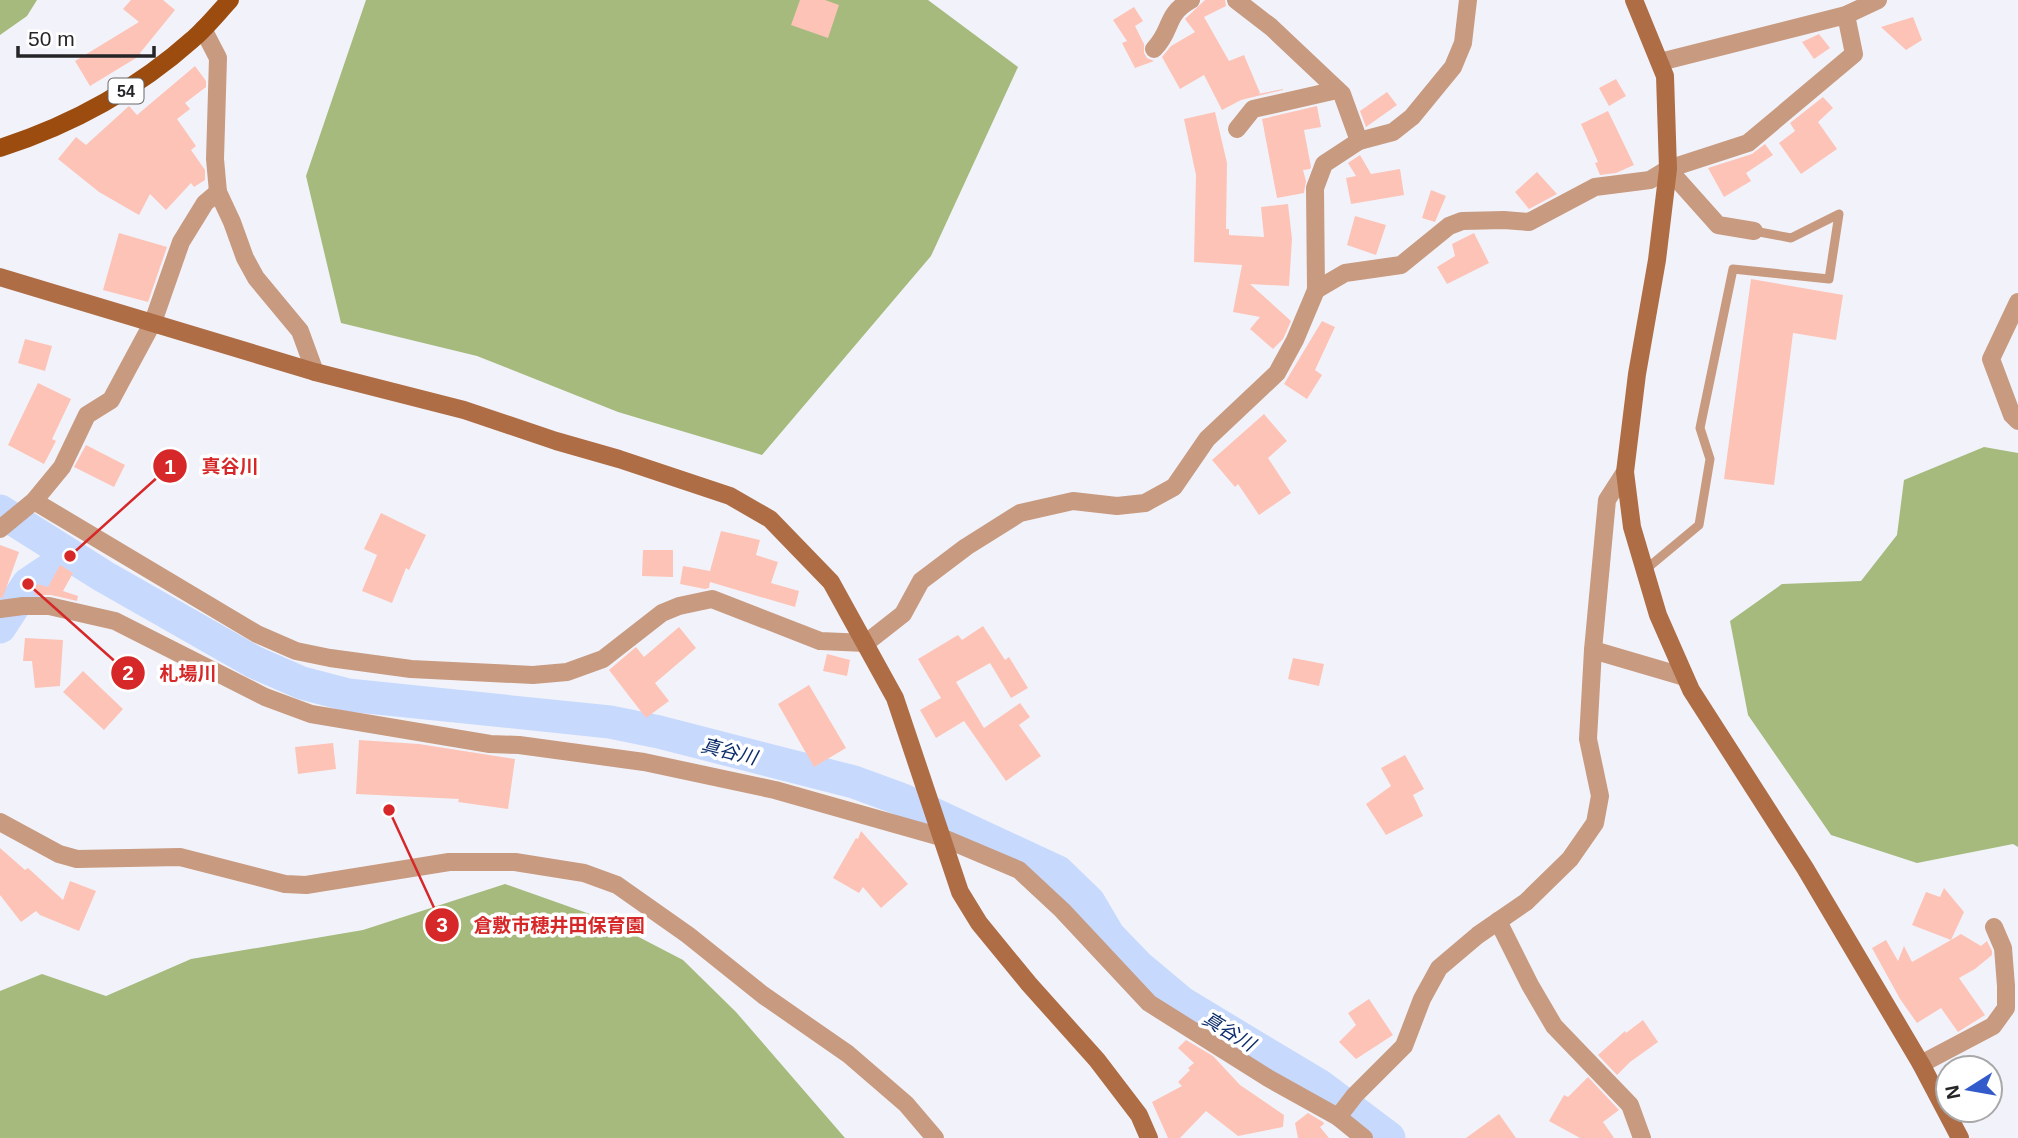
<svg xmlns="http://www.w3.org/2000/svg" width="2018" height="1138" font-family="Helvetica,'Noto Sans JP',sans-serif">
<style>
.forest{fill:#a5ba7c}
.lines{fill:none;stroke-linecap:round;stroke-linejoin:round}
.river{stroke:#c7dafd;stroke-width:33}
.building{fill:#fdc3b6}
.lane{stroke:#c89a80;stroke-width:9}
.street{stroke:#c89a80;stroke-width:18}
.secondary{stroke:#af6d45;stroke-width:18}
.primary{stroke:#9b4c0e;stroke-width:18}
.labels{text-anchor:middle;stroke-width:7;stroke-linejoin:round;paint-order:stroke}
.shield{fill:#fff;stroke:#666668;stroke-width:2}
.shield-label{font-size:16px;font-weight:bold;fill:#252528}
.water-label{font-size:19px;font-style:italic;fill:#0b2c6b;stroke:#fff}
.leader{fill:none;stroke:#d62828;stroke-width:2.5}
.callout-dot{fill:#d62828;stroke:#fff;stroke-width:2.5}
.mark-label{font-size:21px;text-anchor:middle;font-weight:bold;fill:#fff}
.callout-label{font-size:19px;text-anchor:middle;font-weight:bold;fill:#d62828;stroke:#fff;stroke-width:7;stroke-linejoin:round;paint-order:stroke}
</style>
<rect width="100%" height="100%" fill="#f2f3fa"/>
<g class="forest">
<path d="M0 0H37L27 16 0 35Z"/>
<path d="M366 0H928L1018 67 931 256 762 455 618 412 477 356 341 323 306 176Z"/>
<path d="M1984 447 2018 453V847L2013 844 1917 863 1831 835 1748 715 1730 621 1782 584 1861 581 1897 535 1904 480Z"/>
<path d="M505 884 604 919 683 960 736 1012 845 1138H0V991L42 974 106 996 191 959 363 930Z"/>
</g>
<g class="lines">
<g class="river">
<path d="M0 511 103 576 254 662 302 683 348 695 610 722 659 732 854 782 903 800 1058 872 1089 902 1109 936 1139 967 1182 1003 1320 1086 1389 1138"/>
<path d="M0 627 28 584 70 556"/>
</g>
</g>
<g class="building">
<path d="M131 0H163L175 10 140 53 141 55 90 86 75 61 139 22 123 9Z"/>
<path d="M800 0H825L839 5 828 38 791 25Z"/>
<path d="M1205 0H1225L1226 6 1204 17 1229 61 1244 55 1260 93 1258 94 1283 89V90L1241 100 1222 110 1204 75 1180 89 1162 57 1171 46 1195 32 1185 19Z"/>
<path d="M1134 7 1143 21 1135 26 1144 44V53L1147 58 1154 61 1135 68 1122 43 1127 41 1113 20Z"/>
<path d="M1913 17 1922 40 1906 50 1881 27Z"/>
<path d="M1819 34 1830 48 1814 59 1802 42Z"/>
<path d="M195 66 206 81V87L185 103 190 109 177 119 196 146 191 150 205 170V180L194 187 191 183 166 210 150 194 139 215 99 192 58 159 76 137 86 145 129 106 137 115Z"/>
<path d="M1616 79 1626 96 1609 106 1599 88Z"/>
<path d="M1387 92 1397 105 1366 127 1360 111Z"/>
<path d="M1823 97 1833 108 1818 122 1837 149 1801 174 1779 143 1795 131 1790 123Z"/>
<path d="M1317 106 1321 127 1304 130 1311 167 1310 169 1303 170 1306 181 1304 193 1277 198 1262 119Z"/>
<path d="M1608 111 1634 165 1616 173 1600 175 1595 163 1598 162 1581 124Z"/>
<path d="M1215 112 1227 163 1226 229H1229V235L1264 237 1261 207 1288 204 1292 239 1289 286 1250 284 1291 321 1283 339 1273 349 1250 329 1260 317 1233 312 1242 265 1194 262 1196 175 1184 119Z"/>
<path d="M1765 144 1773 155 1746 173 1751 181 1724 197 1708 168 1752 154Z"/>
<path d="M1360 155 1371 174 1400 169 1404 195 1351 204 1346 178 1356 176 1348 163Z"/>
<path d="M1537 172 1557 194 1529 209 1515 192Z"/>
<path d="M1431 190 1446 196 1435 222 1422 218Z"/>
<path d="M1355 216 1386 225 1376 255 1347 245Z"/>
<path d="M119 233 167 247 148 302 103 290Z"/>
<path d="M1474 233 1489 263 1447 284 1437 267 1455 256 1452 244Z"/>
<path d="M1751 279 1843 295 1836 340 1793 333 1774 485 1724 479Z"/>
<path d="M1322 321 1335 327 1315 370 1322 375 1307 399 1284 384Z"/>
<path d="M25 339 52 346 45 371 18 363Z"/>
<path d="M38 383 71 399 52 439 56 441 44 464 8 445Z"/>
<path d="M1264 414 1287 441 1268 458 1291 493 1259 515 1238 484 1235 487 1212 460Z"/>
<path d="M86 445 125 465 114 487 74 467Z"/>
<path d="M381 513 426 535 409 570 406 568 392 603 362 591 377 555 364 549Z"/>
<path d="M721 531 760 540 756 555 778 562 771 583 799 591 795 607 710 582 709 588 705 589 680 584 683 566 710 571Z"/>
<path d="M0 545 19 552 3 597 0 598Z"/>
<path d="M643 550H673V577L642 576Z"/>
<path d="M60 565 73 573 63 591 78 596 77 601 51 595H34L37 584 48 587Z"/>
<path d="M983 626 1005 660 1009 657 1028 688 1011 698 990 663 956 682 984 728 1020 703 1030 717 1019 725 1041 756 1006 781 964 721 936 738 920 710 941 698 918 659 958 635 962 640Z"/>
<path d="M679 627 696 648 655 683 669 701 646 718 609 670 636 647 644 657Z"/>
<path d="M25 638 63 640 60 686 35 688 32 661H23Z"/>
<path d="M827 654 850 660 847 676 823 671Z"/>
<path d="M1293 658 1324 664 1319 686 1288 679Z"/>
<path d="M83 671 123 709 104 730 63 692Z"/>
<path d="M809 685 846 748 814 767 778 704Z"/>
<path d="M359 740 419 744 515 759 508 809 458 802 459 799 356 794Z"/>
<path d="M333 743 336 769 298 774 295 747Z"/>
<path d="M1405 755 1424 789 1413 795 1423 816 1386 835 1366 804 1391 786 1381 768Z"/>
<path d="M861 831 908 884 881 908 863 887 859 893 833 878 856 838 858 839Z"/>
<path d="M0 848 25 870 28 868 63 900 70 881 96 891 79 931 40 915 36 911 21 922 0 895Z"/>
<path d="M1944 888 1964 912 1951 940 1961 934 1981 946 1987 941 1992 951V955L1975 969 1959 978 1985 1015 1958 1032 1941 1008 1917 1023 1900 999 1872 948 1886 940 1898 961 1904 946 1912 962 1951 940 1912 925 1926 892 1940 897Z"/>
<path d="M1369 999 1393 1035 1356 1059 1339 1042 1356 1025 1348 1013Z"/>
<path d="M1643 1020 1658 1042 1630 1062 1617 1075 1598 1055 1625 1031 1626 1033Z"/>
<path d="M1186 1040 1213 1056 1240 1085 1284 1115 1283 1127 1238 1136 1206 1111 1180 1138H1168L1152 1102 1182 1086 1178 1082 1190 1070 1188 1068 1194 1063 1178 1048Z"/>
<path d="M1588 1077 1619 1110 1603 1122 1614 1138H1580L1549 1121 1564 1095 1568 1097Z"/>
<path d="M1308 1113 1323 1122 1324 1124 1320 1127 1329 1138H1298L1295 1123Z"/>
<path d="M1499 1114 1516 1138H1466Z"/>
</g>
<g class="lines">
<path class="lane" d="M1645 570 1699 525 1710 459 1700 428 1733 269 1829 279 1839 214 1791 238 1754 231"/>
<g class="street">
<path d="M1236 0 1271 27 1342 94 1359 141"/>
<path d="M203 29 218 58 215 159 218 192 232 222 245 258 256 278 300 331 315 372"/>
<path d="M1154 49C1173 30 1164 15 1191 0"/>
<path d="M1660 62 1846 15 1878 0"/>
<path d="M1237 129 1253 109 1337 90"/>
<path d="M1668 169 1718 225 1754 231"/>
<path d="M1316 290 1345 273 1401 265 1449 226 1462 221 1504 220 1529 222 1595 187 1650 180 1668 169 1748 143 1854 54 1846 15"/>
<path d="M2018 302 1991 359 2012 415 2018 421"/>
<path d="M34 501 257 634 296 651 330 658 411 669 533 675 567 672 603 659 662 613 679 606 712 599 820 641 866 643 903 614 921 581 966 547 1020 513 1073 501 1117 506 1145 503 1174 487 1207 439 1277 373 1295 340 1316 290 1315 188 1324 164 1359 141 1393 132 1412 117 1453 67 1463 43 1468 0"/>
<path d="M0 529 34 501 62 467 87 415 111 400 153 322 181 242 205 203 218 192"/>
<path d="M0 609 23 606H49L115 621 265 697 311 714 490 744 519 745 644 762 775 790 941 837 1019 870 1062 910 1149 1003 1268 1078 1338 1117 1364 1138"/>
<path d="M1593 650 1685 677"/>
<path d="M0 822 59 854 77 859 180 857 285 884 306 885 449 862H515L584 873 617 885 688 935 763 995 848 1054 906 1104 935 1138"/>
<path d="M1498 921 1530 985 1554 1026 1630 1105 1642 1138"/>
<path d="M1921 1064 1993 1026 2006 1008V986L2003 948 1994 927"/>
<path d="M1338 1117 1355 1095 1404 1046 1422 999 1439 968 1478 935 1526 902 1570 859 1595 823 1600 796 1588 739 1593 650 1607 500 1625 472"/>
</g>
<g class="secondary">
<path d="M1634 0 1665 76 1668 169 1657 260 1637 374 1625 472 1632 527 1658 615 1691 690 1805 868 1921 1064 1960 1138"/>
<path d="M0 277 315 372 464 410 556 441 619 459 730 496 770 519 831 582 895 698 960 892 979 923 1029 984 1097 1060 1139 1115 1149 1138"/>
</g>
<path class="primary" d="M0 148C71 125 137 89 193 39 206 28 218 13 230 0"/>
</g>
<g class="labels">
<rect class="shield" x="108.5" y="78.5" width="35" height="25" rx="5"/>
<g class="shield-label">
<text x="126" y="97">54</text>
</g>
<g class="water-label">
<text transform="translate(729 751) rotate(14)" y="7">真谷川</text>
<text transform="translate(1229 1031) rotate(31)" y="7">真谷川</text>
</g>
</g>
<path class="leader" d="M70 556L170 466M28 584L128 673M389 810L442 925"/>
<g class="callout-dot">
<circle cx="70" cy="556" r="7"/>
<circle cx="28" cy="584" r="7"/>
<circle cx="389" cy="810" r="7"/>
<circle cx="170" cy="466" r="18"/>
<circle cx="128" cy="673" r="18"/>
<circle cx="442" cy="925" r="18"/>
</g>
<g class="mark-label">
<text x="170" y="474">1</text>
<text x="128" y="680">2</text>
<text x="442" y="932">3</text>
</g>
<g class="callout-label">
<text x="230" y="473">真谷川</text>
<text x="188" y="680">札場川</text>
<text x="559" y="932">倉敷市穂井田保育園</text>
</g>
<g transform="translate(1969 1089) rotate(259)"><circle r="33" fill="#ffffff" stroke="#a8a8a9" stroke-width="2"/>
<path d="M0-5L12 26L0 18L-12 26Z" fill="#325aca"/>
<text y="-10" font-size="19" font-weight="bold" text-anchor="middle" fill="#252528">N</text>
</g>
<path d="M18 46v10h136v-10" fill="none" stroke="#252528" stroke-width="3.5"/>
<text x="28" y="46" font-size="21" fill="#252528" stroke="#ffffff" stroke-width="5" paint-order="stroke">50 m</text>
</svg>
